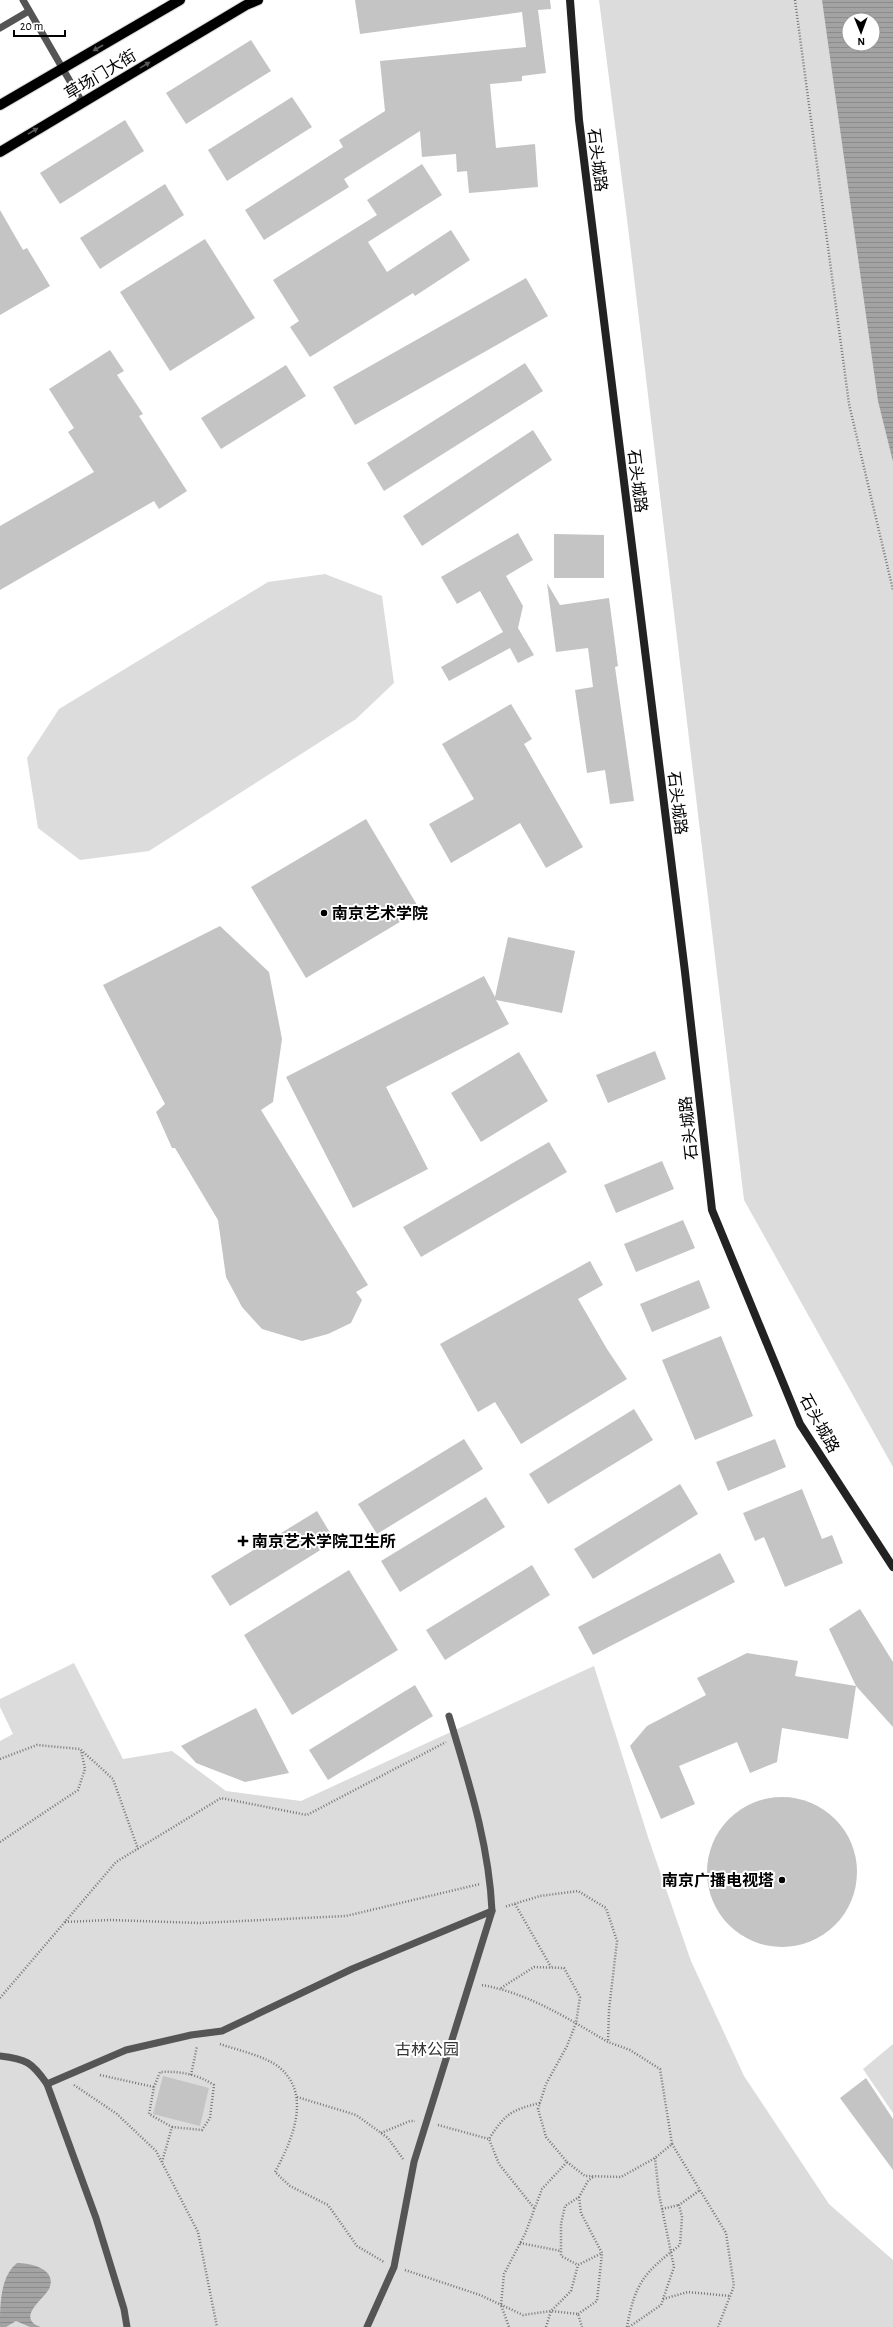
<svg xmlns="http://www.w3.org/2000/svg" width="893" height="2327" font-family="'Alegreya Sans','Noto Sans SC',sans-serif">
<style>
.green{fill:#dcdcdc;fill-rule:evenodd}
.water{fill:url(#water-rules);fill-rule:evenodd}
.building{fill:#c4c4c4}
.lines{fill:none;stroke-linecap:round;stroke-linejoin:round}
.primary-casing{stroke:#dbdbdb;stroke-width:12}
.path{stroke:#777;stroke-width:2.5;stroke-dasharray:1 2;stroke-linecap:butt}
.lane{stroke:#555;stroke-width:7}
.secondary{stroke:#222;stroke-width:8}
.primary{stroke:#000;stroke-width:10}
.oneway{fill:#595959}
.poi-dot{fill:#000;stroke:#fff;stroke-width:1.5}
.labels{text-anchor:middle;stroke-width:4;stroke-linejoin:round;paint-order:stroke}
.street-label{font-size:16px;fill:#000;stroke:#fff}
.poi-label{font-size:16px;font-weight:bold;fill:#000;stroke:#fff;text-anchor:start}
.park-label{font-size:16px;fill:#333;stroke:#fff}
</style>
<defs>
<pattern id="water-rules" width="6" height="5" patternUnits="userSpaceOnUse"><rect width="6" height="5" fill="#a3a3a3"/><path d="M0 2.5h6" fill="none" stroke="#8b8b8b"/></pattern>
</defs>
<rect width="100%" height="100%" fill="#fff"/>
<g class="green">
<path d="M599 0H893L882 416 893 462V1467L744 1200 628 227ZM849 20H873V44H849Z"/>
<path d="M325 574 382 596 394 683 356 719 149 851 80 860 38 828 27 758 59 709 268 582Z"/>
<path d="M74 1663 123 1759 172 1751 226 1791 301 1801 594 1666 649 1840 691 1961 744 2076 829 2204 893 2260V2327H0V1741L13 1734 0 1707V1699Z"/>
<path d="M893 2044V2113L863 2069Z"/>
</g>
<g class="water">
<path d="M822 0H893V462L878 401ZM849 20H873V44H849Z"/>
<path d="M17 2263C31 2263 58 2269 49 2289 44 2299 15 2318 41 2327H30L16 2321 6 2327H0C0 2305 0 2277 17 2263Z"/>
</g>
<g class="building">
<path d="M355 0H550L551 9 538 10 546 73 522 76V81L490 84 496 148 535 144 538 187 469 193 467 171 457 172 456 154 422 157 420 131 344 179 349 187 264 240 245 210 343 147 339 140 385 111 380 61 526 47 522 12 360 34Z"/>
<path d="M251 40 271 71 186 124 166 93Z"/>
<path d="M292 97 312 127 227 181 208 150Z"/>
<path d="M125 120 144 151 60 204 40 173Z"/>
<path d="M422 164 442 195 368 242 387 272 451 230 470 260 415 296 413 293 310 357 290 327 299 321 273 280 377 215 367 200Z"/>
<path d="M165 184 184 215 100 269 80 238Z"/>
<path d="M0 210 23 250 27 248 50 286 0 315Z"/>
<path d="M205 239 255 318 170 371 120 292Z"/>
<path d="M526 278 548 316 355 425 333 387Z"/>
<path d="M110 350 124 371 117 375 143 414 139 416 187 491 159 509 154 501 0 590V526L94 472 68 432 74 428 49 389Z"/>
<path d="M525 363 543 391 384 491 367 463Z"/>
<path d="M286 365 306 396 221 449 201 418Z"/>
<path d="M533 430 552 460 422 546 403 516Z"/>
<path d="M518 533 533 560 506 576 523 606 518 628 534 655 518 663 510 648 449 681 441 667 503 632 480 591 457 604 441 577Z"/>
<path d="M554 534 604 535V578H554Z"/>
<path d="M547 583 560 605 609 598 618 666 615 667 634 801 610 804 605 770 587 773 575 690 593 687 588 648 556 652Z"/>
<path d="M511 704 532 739 524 744 583 847 546 868 520 823 451 863 429 824 474 799 442 744Z"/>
<path d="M366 819 420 910 306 978 251 887Z"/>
<path d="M220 926 269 972 282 1039 273 1102 261 1110 368 1285 356 1292 362 1300 351 1323 328 1334 302 1341 262 1329 242 1307 226 1277 218 1220 175 1148H172L156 1112 165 1104 103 985Z"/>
<path d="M508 937 575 951 562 1013 496 1000 509 1024 386 1087 428 1169 353 1208 286 1077 484 976 495 997Z"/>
<path d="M655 1051 666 1079 608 1103 596 1075Z"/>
<path d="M519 1052 548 1101 481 1142 451 1093Z"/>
<path d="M549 1142 567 1172 421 1257 403 1227Z"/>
<path d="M662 1161 674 1189 616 1213 604 1185Z"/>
<path d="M683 1220 695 1248 636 1272 624 1244Z"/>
<path d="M590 1261 603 1285 578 1299 607 1349 627 1379 521 1444 495 1402 478 1412 440 1344Z"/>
<path d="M699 1280 710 1308 652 1332 640 1304Z"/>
<path d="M721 1336 753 1416 695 1440 662 1360Z"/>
<path d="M634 1409 653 1440 548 1504 529 1474Z"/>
<path d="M464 1439 483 1469 377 1534 358 1504Z"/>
<path d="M775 1439 786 1467 728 1491 716 1462Z"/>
<path d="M680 1484 698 1514 593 1579 574 1549Z"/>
<path d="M802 1489 822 1539 832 1535 843 1563 785 1587 764 1537 755 1541 743 1513Z"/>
<path d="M486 1497 505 1527 400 1592 381 1561Z"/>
<path d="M317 1511 335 1541 230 1606 211 1576Z"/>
<path d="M720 1553 735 1582 593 1655 578 1627Z"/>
<path d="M532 1565 550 1595 445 1660 426 1630Z"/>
<path d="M349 1570 398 1650 292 1715 244 1635Z"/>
<path d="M860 1609 893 1662V1727L856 1686 829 1629Z"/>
<path d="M747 1653 798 1661 795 1676 856 1686 848 1739 782 1728 777 1762 750 1773 737 1742 679 1766 695 1804 661 1819 630 1746 647 1726 706 1695 697 1678Z"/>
<path d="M415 1685 433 1716 328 1780 309 1750Z"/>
<path d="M256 1708 289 1773 245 1782 196 1763 181 1746Z"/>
<circle cx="782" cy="1872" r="75"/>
<path d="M163 2076 209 2088 200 2126 153 2114Z"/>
<path d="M866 2078 893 2119V2170L840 2098Z"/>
</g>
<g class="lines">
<g class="primary-casing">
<g id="primary">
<path d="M0 105 180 0"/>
<path d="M0 152 246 5 258 0"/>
</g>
</g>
<g class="path">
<path d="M795 0 849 404 893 590"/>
<path d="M0 1759 37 1745 80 1749 113 1779 138 1849"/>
<path d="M0 1842 78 1790 85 1769 81 1750"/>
<path d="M515 1904 551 1967"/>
<path d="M65 1922 110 1920 200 1923 346 1916 480 1884"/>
<path d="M482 1985C528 1993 567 2018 608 2042L609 2010 617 1941 606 1908 578 1891 540 1896 504 1907"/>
<path d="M501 1988 534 1967 564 1968 580 1997 576 2023 567 2046 546 2084 538 2109 546 2137 567 2162 542 2189 525 2234 504 2274 501 2305 509 2327"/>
<path d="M0 1998 116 1862 221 1798 307 1815 446 1742"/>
<path d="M220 2044C237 2050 266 2056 280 2068 312 2095 292 2141 275 2172L290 2186 328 2205 357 2246 384 2262"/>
<path d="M100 2075 154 2087"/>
<path d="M191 2075 197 2046"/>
<path d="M74 2085 117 2114 156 2151 198 2232 217 2327"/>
<path d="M297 2097 356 2115 388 2138 403 2159"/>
<path d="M438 2125 489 2139"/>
<path d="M381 2133 410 2121H415"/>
<path d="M672 2144 726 2233 734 2286 718 2327"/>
<path d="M162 2162 172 2127 149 2114 154 2087 160 2072C180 2071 197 2074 214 2085L210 2118 202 2130 172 2127"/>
<path d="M567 2162 585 2176 621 2177 655 2158 672 2144 660 2069 630 2050 608 2042"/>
<path d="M579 2197 581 2213 602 2253 578 2265 561 2256V2224L565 2206 579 2197 588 2181 594 2176"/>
<path d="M534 2208 499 2164 489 2139C505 2114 511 2110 540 2103"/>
<path d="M662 2209 679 2205"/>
<path d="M520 2243 561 2251"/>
<path d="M405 2270 480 2295 523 2315 551 2311 578 2314 582 2327"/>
<path d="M663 2299 688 2292 730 2296"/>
<path d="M578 2314 597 2301 602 2253"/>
<path d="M546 2327 551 2311 571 2291 578 2265"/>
<path d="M627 2327C635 2282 645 2272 680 2245L682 2217 679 2205 700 2190"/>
<path d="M629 2327 661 2305 674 2267 659 2194 655 2158"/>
</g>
<g class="lane">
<path d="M23 0 82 102"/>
<path d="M0 28 29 11"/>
<path d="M0 2056C26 2059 32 2062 47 2084L96 2218 124 2309 127 2327"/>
<path d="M47 2084 126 2050 191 2035 222 2031 352 1969 492 1911C489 1843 468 1780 449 1716"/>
<path d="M367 2327 394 2267 414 2162 492 1911"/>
</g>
<path class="secondary" d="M570 0 579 120 685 972 712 1210 800 1424 893 1567"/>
<use href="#primary" class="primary"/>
</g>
<defs><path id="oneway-solid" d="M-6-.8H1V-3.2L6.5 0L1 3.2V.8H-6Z"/></defs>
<g class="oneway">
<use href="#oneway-solid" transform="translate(98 48) rotate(150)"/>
<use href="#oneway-solid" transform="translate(145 65) rotate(-31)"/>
<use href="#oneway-solid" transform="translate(33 131) rotate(-31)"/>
</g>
<g class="poi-dot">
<circle cx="324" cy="913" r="4"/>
<path d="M241 1535h4v4h4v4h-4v4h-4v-4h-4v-4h4z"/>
<circle cx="782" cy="1880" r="4"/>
</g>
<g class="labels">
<g class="street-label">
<text transform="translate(100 74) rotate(-31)" y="6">草场门大街</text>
<text transform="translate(598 160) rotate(83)" y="6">石头城路</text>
<text transform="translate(638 481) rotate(83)" y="6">石头城路</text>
<text transform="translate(678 803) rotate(83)" y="6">石头城路</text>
<text transform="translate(688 1128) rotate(-96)" y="6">石头城路</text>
<text transform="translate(820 1423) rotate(61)" y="6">石头城路</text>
</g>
<g class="poi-label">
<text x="332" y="919">南京艺术学院</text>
<text x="252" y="1547">南京艺术学院卫生所</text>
<text x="774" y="1886" text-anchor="end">南京广播电视塔</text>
</g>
<g class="park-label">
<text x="427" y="2055">古林公园</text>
</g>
</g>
<g transform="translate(861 32) rotate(179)"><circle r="19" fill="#ffffff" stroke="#999999"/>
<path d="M0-3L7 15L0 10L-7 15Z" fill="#000000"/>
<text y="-6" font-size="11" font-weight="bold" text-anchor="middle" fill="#000000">N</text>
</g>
<path d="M14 30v6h51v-6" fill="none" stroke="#000000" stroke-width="2"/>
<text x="20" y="30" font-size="12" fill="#000000" stroke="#ffffff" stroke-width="3" paint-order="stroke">20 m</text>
</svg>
